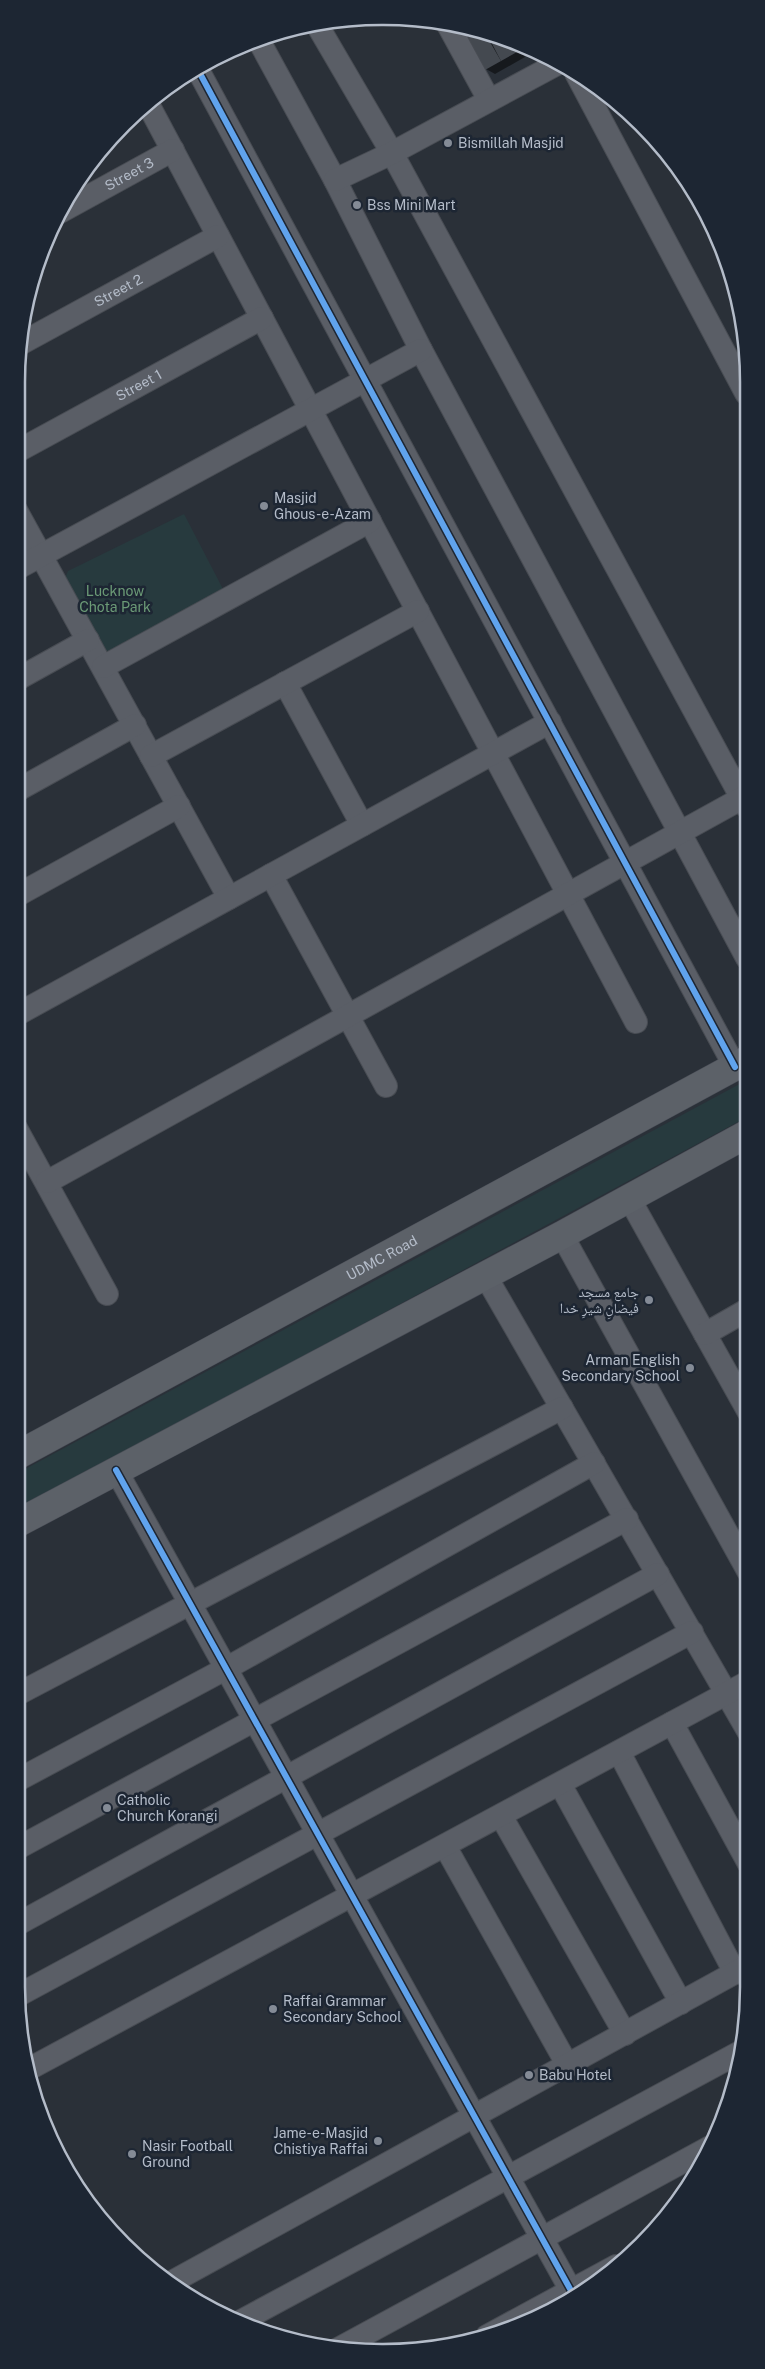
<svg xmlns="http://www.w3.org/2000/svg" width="765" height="2369" font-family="'Public Sans','Noto Naskh Arabic',sans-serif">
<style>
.green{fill:#273a3e}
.shadow{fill:#0007}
.building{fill:#444950}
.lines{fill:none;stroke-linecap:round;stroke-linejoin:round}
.minor-casing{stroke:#484c53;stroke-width:24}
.major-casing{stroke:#484c55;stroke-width:29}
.minor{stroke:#5a5e66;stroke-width:22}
.major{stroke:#5c6168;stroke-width:28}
.cycleway-casing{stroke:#1d2633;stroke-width:9}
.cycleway{stroke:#60a3ed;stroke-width:6}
.poi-dot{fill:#848b96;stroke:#1d2633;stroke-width:2}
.labels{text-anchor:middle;stroke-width:5;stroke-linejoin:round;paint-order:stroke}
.poi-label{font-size:14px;fill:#b4bcc9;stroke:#1d2633;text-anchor:start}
.street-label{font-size:14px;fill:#b4bcc9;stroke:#1d2633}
.park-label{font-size:14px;fill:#6b9a76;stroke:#1d2633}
.rim{fill:none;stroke:#b4bcc9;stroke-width:2.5}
</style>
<rect width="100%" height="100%" fill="#2a3038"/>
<g class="green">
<path d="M184 514 224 591 95 661 59 594 68 571Z"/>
<path d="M747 1080V1117L16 1511V1474Z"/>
</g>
<path class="shadow" d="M467 28 533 53 528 56 523 53 525 57 495 74 486 69 474 36Z"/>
<g class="building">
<path d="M478 32 486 35 501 61 485 70 467 38Z"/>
<path d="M488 36 514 46 517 52 501 61Z"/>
</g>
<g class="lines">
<g class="minor-casing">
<g id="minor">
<path d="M316 23 392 153 746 806"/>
<path d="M447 23 489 100"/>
<path d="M258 39 335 180 421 350 747 958"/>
<path d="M197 68 735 1067"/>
<path d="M576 73 746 393"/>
<path d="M148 104 636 1022"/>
<path d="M335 180 392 153 559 63"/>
<path id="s1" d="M60 212 173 150"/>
<path id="s2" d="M20 344 218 236"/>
<path id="s3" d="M16 452 262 318"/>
<path d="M16 510 229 898"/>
<path d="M16 569 421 350"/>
<path d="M103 667 370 521"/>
<path d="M16 680 88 640"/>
<path d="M285 683 362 825"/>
<path d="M151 756 418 611"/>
<path d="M16 791 135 725"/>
<path d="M271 875 386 1086"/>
<path d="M16 896 179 806"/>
<path d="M16 1015 550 722"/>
<path d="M16 1128 107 1294"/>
<path d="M47 1182 746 796"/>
<path d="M629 1198 748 1411"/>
<path d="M562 1235 748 1571"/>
<path d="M485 1275 748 1731"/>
<path d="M705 1334 747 1310"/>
<path d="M116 1470 574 2296"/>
<path d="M16 1695 562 1408"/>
<path d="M672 1723 749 1864"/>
<path d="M619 1752 735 1973"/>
<path d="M16 1781 227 1668 594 1463"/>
<path d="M560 1784 681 2003"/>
<path d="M501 1816 625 2034"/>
<path d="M445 1846 568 2066"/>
<path d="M16 1849 627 1519"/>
<path d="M16 1925 658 1574"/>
<path d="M17 1996 692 1632"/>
<path d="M27 2070 748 1682"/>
<path d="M170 2283C362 2177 556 2072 749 1965"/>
<path d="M241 2321 742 2051"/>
<path d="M487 2336 616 2266"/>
<path d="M336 2350 710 2147"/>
</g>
</g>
<g class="major-casing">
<g id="major">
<path id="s4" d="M16 1456 747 1060"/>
<path d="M16 1524 562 1235 747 1134"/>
</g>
</g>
<use href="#minor" class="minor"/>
<use href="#major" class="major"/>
<g class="cycleway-casing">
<g id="cycleway">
<path d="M197 68 735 1067"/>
<path d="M116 1470 574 2296"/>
</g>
</g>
<use href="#cycleway" class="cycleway"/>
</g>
<g class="poi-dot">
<circle cx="448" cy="143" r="5"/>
<circle cx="357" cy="205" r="5"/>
<circle cx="264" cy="506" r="5"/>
<circle cx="649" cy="1300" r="5"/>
<circle cx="690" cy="1368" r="5"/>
<circle cx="107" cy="1808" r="5"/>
<circle cx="273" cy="2009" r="5"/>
<circle cx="529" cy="2075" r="5"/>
<circle cx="378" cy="2141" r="5"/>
<circle cx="132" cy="2154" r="5"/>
</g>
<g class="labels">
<g class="poi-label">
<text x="458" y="148">Bismillah Masjid</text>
<text x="367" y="210">Bss Mini Mart</text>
<text x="274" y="503">Masjid<tspan x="274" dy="16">Ghous-e-Azam</tspan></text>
<text x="639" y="1297" text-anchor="end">جامع مسجد<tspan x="639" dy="16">فیضانِ شیرِ خدا</tspan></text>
<text x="680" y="1365" text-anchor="end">Arman English<tspan x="680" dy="16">Secondary School</tspan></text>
<text x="117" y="1805">Catholic<tspan x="117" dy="16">Church Korangi</tspan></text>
<text x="283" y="2006">Raffai Grammar<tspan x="283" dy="16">Secondary School</tspan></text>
<text x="539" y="2080">Babu Hotel</text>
<text x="368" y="2138" text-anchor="end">Jame-e-Masjid<tspan x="368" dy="16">Chistiya Raffai</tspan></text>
<text x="142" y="2151">Nasir Football<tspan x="142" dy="16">Ground</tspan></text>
</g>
<g class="street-label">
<text dy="5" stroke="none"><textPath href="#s1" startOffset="79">Street 3</textPath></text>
<text dy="5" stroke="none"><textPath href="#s2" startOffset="112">Street 2</textPath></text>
<text dy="5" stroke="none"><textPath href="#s3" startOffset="140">Street 1</textPath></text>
<text dy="5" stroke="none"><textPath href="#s4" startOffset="416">UDMC Road</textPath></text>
</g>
<g class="park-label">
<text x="115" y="596">Lucknow<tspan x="115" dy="16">Chota Park</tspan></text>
</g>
</g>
<path d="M0 0H765V2369H0ZM382 25H383A357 357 0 0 1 740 382V1987A357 357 0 0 1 383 2344H382A357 357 0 0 1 25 1987V382A357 357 0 0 1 382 25Z" fill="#1d2633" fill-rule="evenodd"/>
<path class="rim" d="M382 25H383A357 357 0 0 1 740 382V1987A357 357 0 0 1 383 2344H382A357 357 0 0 1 25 1987V382A357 357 0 0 1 382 25Z"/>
</svg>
